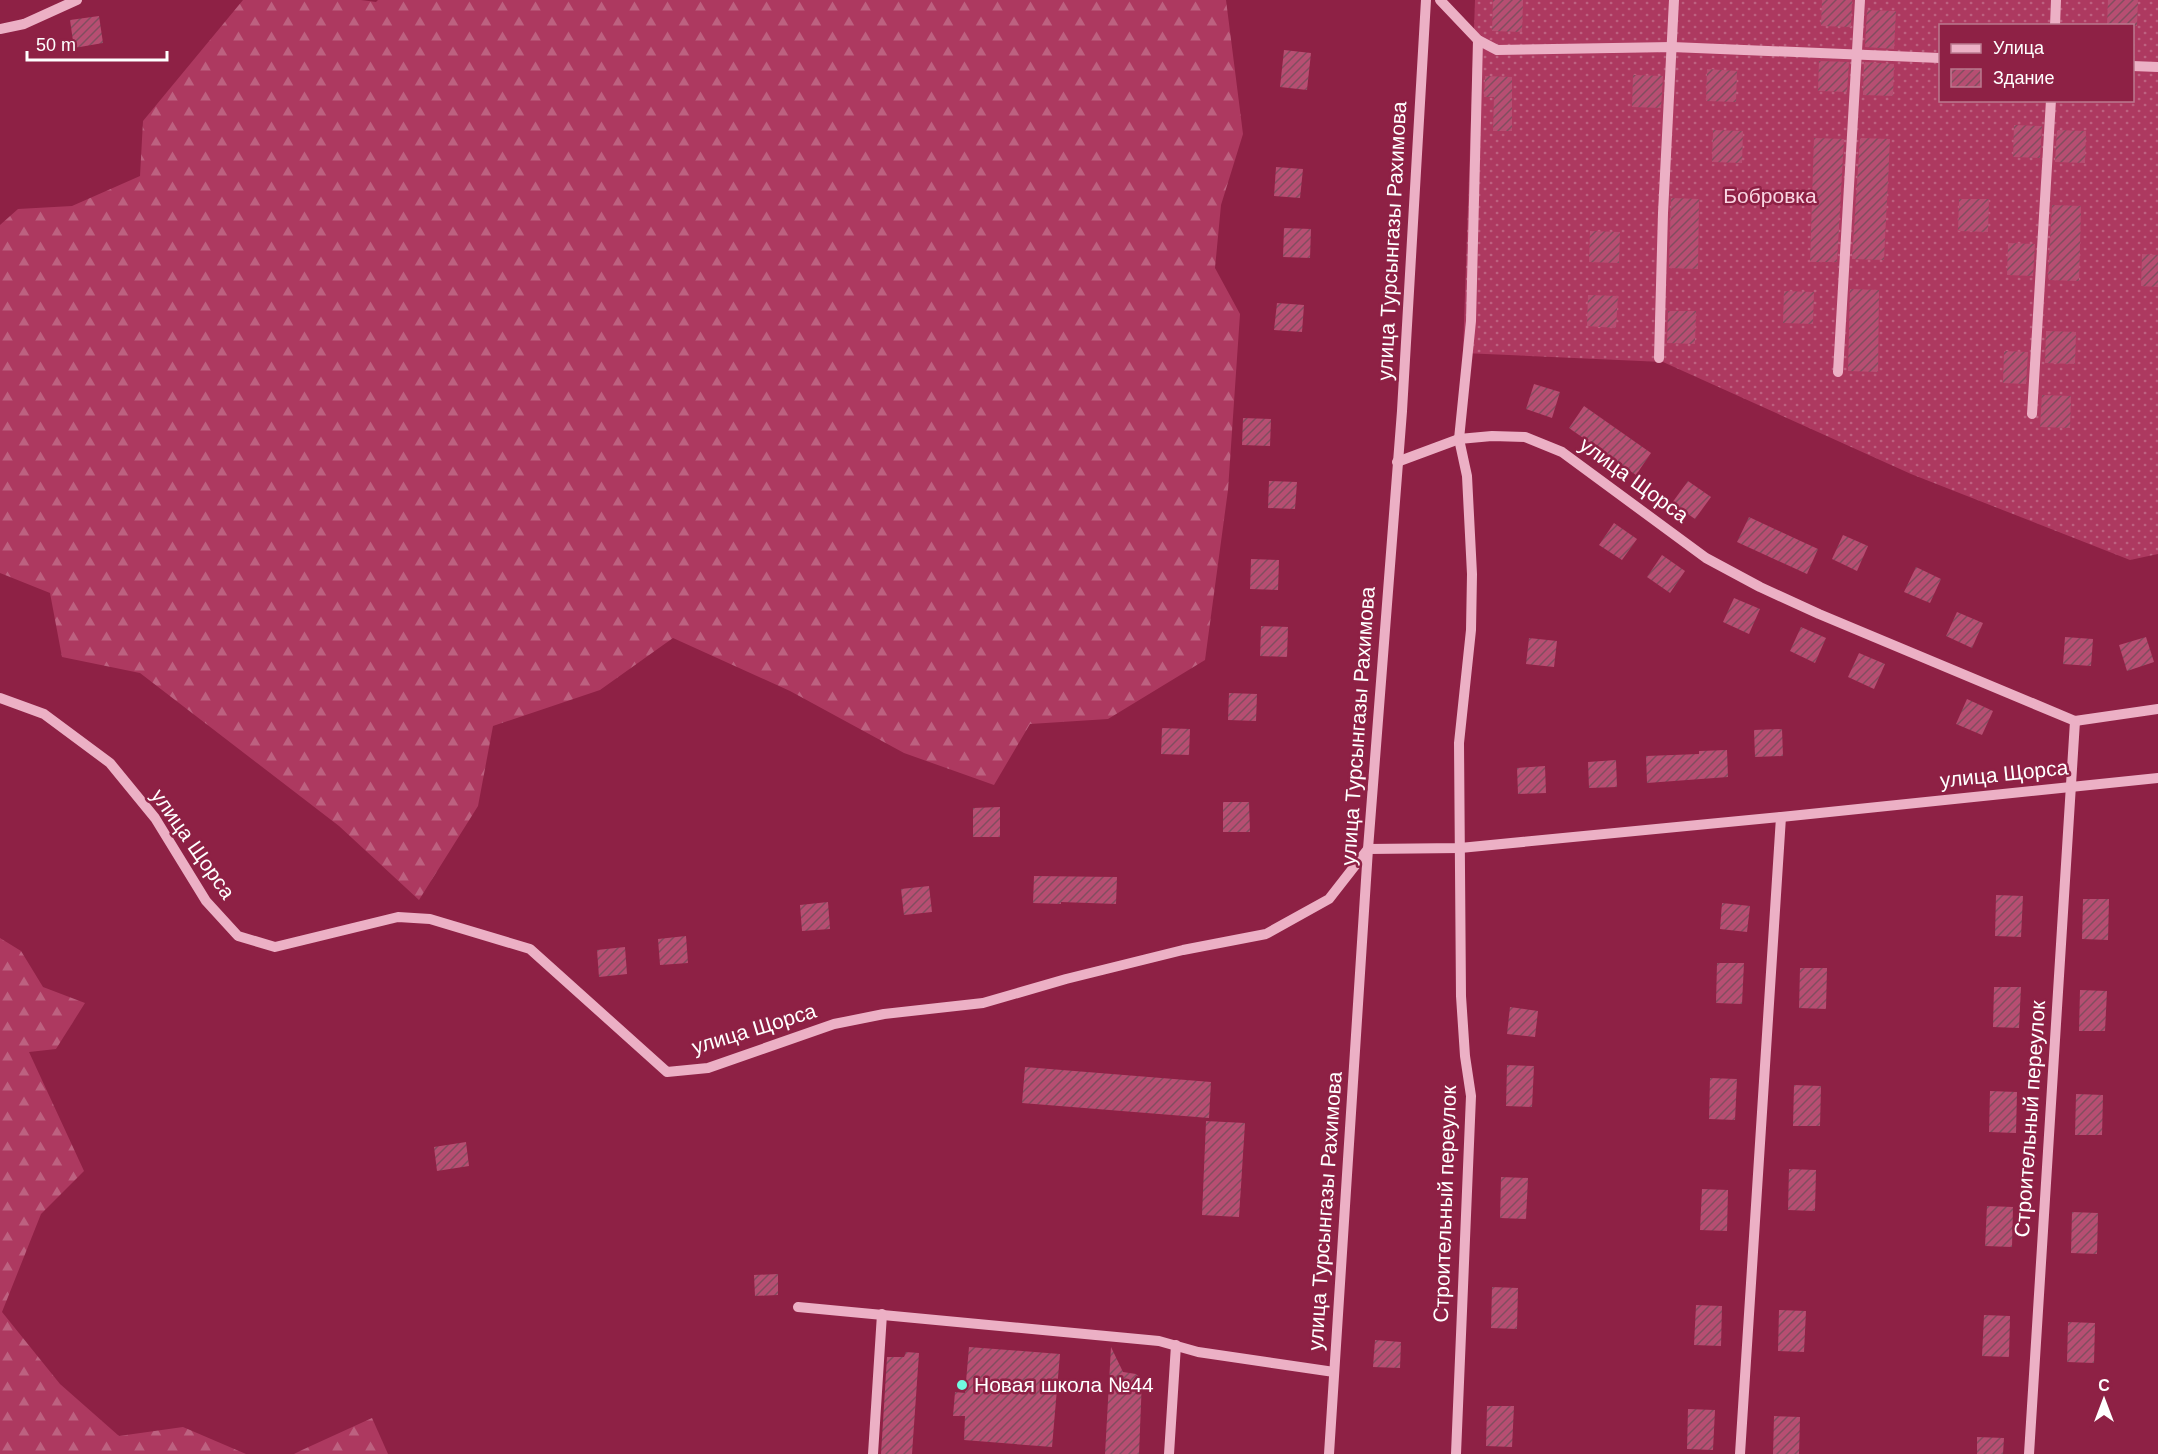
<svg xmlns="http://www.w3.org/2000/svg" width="2158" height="1454" font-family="Arial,sans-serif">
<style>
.forest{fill:url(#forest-firs)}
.garden{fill:url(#garden-dots);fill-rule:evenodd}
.building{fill:url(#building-hatch)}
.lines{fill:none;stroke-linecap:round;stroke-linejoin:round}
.minor{stroke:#ecb0c5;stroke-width:10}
.poi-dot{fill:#71f9e0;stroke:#8e2145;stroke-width:2}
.labels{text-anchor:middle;stroke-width:5;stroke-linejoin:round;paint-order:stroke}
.park-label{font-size:21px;fill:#f9d5e2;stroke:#8e2145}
.street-label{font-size:21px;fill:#fff;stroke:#8e2145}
.poi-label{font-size:21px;fill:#fff;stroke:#8e2145;text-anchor:start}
</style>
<defs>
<pattern id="forest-firs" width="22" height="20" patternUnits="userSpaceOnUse" patternTransform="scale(1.5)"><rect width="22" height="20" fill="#ad3960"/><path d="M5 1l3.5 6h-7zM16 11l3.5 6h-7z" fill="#bd6180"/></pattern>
<pattern id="garden-dots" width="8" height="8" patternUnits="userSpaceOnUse" patternTransform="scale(1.5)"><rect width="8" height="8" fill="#ad3960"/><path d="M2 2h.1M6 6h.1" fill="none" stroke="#bd6180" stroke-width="1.8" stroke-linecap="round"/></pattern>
<pattern id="building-hatch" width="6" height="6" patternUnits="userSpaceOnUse" patternTransform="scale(1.5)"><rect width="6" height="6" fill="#b74e72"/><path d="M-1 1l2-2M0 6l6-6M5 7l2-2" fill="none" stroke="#824d5f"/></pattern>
</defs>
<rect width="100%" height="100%" fill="#8e2145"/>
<g class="forest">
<path d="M243 0H361L376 2 378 0H1226L1243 134 1221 205 1215 268 1240 314 1228 490 1205 660 1108 719 1030 724 994 785 904 753 790 691 673 638 600 690 493 726 478 806 419 900 339 826 140 673 62 657 50 593 0 573V225L18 209 72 206 140 176 143 121Z"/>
<path d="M0 938 21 951 43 987 85 1003 56 1049 29 1052 84 1171 41 1214 2 1312 60 1384 119 1436 183 1427 246 1454H0Z"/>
<path d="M372 1418 388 1454H294L302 1450Z"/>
</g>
<path class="garden" d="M1475 0H2158V554L2130 560 1911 474 1663 362 1463 353ZM1940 26H2132V100H1940Z"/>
<g class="building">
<path d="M1493 0H1523L1522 32 1492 31Z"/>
<path d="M1822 0H1852L1851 27 1821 26Z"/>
<path d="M2108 0H2138L2137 26H2107Z"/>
<path d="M1867 10 1896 11 1894 49 1865 47Z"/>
<path d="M99 16 103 43 74 48 70 20Z"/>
<path d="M1284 50 1311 53 1307 90 1280 87Z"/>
<path d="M1819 61 1849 62 1847 92 1818 91Z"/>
<path d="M1864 62 1894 64 1893 96 1863 95Z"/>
<path d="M1707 69 1737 71 1736 102 1706 101Z"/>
<path d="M1633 75 1663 76 1661 108 1632 107Z"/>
<path d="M1485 76 1512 77V131H1493L1494 97H1484Z"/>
<path d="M2014 125 2042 126 2040 158 2013 157Z"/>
<path d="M1713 130 1743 131 1742 163 1712 162Z"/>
<path d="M2057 130 2086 131 2085 163 2055 162Z"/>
<path d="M1814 138 1844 139 1837 262H1810Z"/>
<path d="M1860 138 1890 139 1884 260 1852 259Z"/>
<path d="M1276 167 1303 169 1300 198 1274 196Z"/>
<path d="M1671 198 1699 199 1698 269 1669 268Z"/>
<path d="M1959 199H1989L1988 232 1958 231Z"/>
<path d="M2052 205 2081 206 2079 281 2049 280 2048 277Z"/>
<path d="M1284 228 1311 229 1310 258 1283 257Z"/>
<path d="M1590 231 1620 232 1619 263 1589 262Z"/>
<path d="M2008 243 2035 244 2033 276 2007 275Z"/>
<path d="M2142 254 2158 255V287L2141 286Z"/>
<path d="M1850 289 1879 290 1878 372 1848 371Z"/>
<path d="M1784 291 1814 292 1813 324 1783 323Z"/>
<path d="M1588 295 1618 296 1616 328 1587 326Z"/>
<path d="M1277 303 1304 305 1302 332 1274 330Z"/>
<path d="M1668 311H1696L1695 344 1667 343Z"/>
<path d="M2046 331 2076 332 2075 364 2045 363Z"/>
<path d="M2004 351 2028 352 2026 384 2003 383Z"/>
<path d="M1534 384 1560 392 1552 418 1526 409Z"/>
<path d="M2042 395 2071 396 2070 428 2040 427Z"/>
<path d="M1584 406 1651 453 1636 475 1569 428Z"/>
<path d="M1243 418 1271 419 1270 446 1242 445Z"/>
<path d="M1269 481 1297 482 1295 509 1268 508Z"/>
<path d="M1688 481 1711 497 1695 519 1672 503Z"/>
<path d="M1749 517 1818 549 1807 574 1737 542Z"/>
<path d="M1614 523 1637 539 1622 560 1599 545Z"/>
<path d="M1843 535 1868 546 1857 571 1832 559Z"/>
<path d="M1662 555 1685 571 1670 593 1647 577Z"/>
<path d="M1251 559 1279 560 1278 590 1250 589Z"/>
<path d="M1916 567 1941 579 1930 603 1904 592Z"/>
<path d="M1734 598 1760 609 1749 634 1723 622Z"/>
<path d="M1957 612 1983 623 1972 648 1946 636Z"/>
<path d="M1261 626 1288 627 1287 657 1260 656Z"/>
<path d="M1801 627 1826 638 1815 663 1790 651Z"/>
<path d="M2065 637 2093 639 2091 666 2063 664Z"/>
<path d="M2146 637 2154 662 2127 671 2119 645Z"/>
<path d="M1529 638 1557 641 1554 667 1526 664Z"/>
<path d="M1859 653 1885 664 1874 689 1848 677Z"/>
<path d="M1229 693 1257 694 1256 721 1228 720Z"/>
<path d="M1967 699 1993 711 1982 735 1956 724Z"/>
<path d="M1162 728 1190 729 1189 755 1161 754Z"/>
<path d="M1782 729 1783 756 1755 757 1754 730Z"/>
<path d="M1727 750 1728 777 1647 783 1646 756 1699 754V751Z"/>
<path d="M1616 760 1617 787 1589 788 1588 762Z"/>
<path d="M1545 766 1546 793 1518 794 1517 768Z"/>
<path d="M1223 802H1249L1250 832H1223Z"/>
<path d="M1000 807V837H973V808Z"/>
<path d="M1034 876 1117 877 1116 904 1061 902V904L1033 903Z"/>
<path d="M929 886 932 912 904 915 901 889Z"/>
<path d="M1996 895 2023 896 2021 937 1995 936Z"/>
<path d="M2083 899H2109L2108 940 2082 939Z"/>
<path d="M828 902 830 929 802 931 800 905Z"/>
<path d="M1722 903 1750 906 1747 932 1720 929Z"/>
<path d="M686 936 688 963 660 965 658 939Z"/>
<path d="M625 947 627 974 599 977 597 950Z"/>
<path d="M1717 963H1744L1742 1004 1716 1003Z"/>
<path d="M1800 968H1827L1826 1009 1799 1008Z"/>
<path d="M1994 987H2021L2019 1028 1993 1027Z"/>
<path d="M2080 990 2107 991 2105 1031H2079Z"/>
<path d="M1510 1007 1538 1011 1535 1037 1507 1034Z"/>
<path d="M1507 1065 1534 1066 1532 1107 1506 1106Z"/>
<path d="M1025 1067 1211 1082 1209 1118 1022 1103Z"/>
<path d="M1710 1078 1737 1079 1735 1120 1709 1119Z"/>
<path d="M1794 1085 1821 1086 1820 1126H1793Z"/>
<path d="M1990 1091 2017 1092 2016 1133 1989 1132Z"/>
<path d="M2076 1094 2103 1095 2102 1135H2075Z"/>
<path d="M1206 1121 1245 1123 1239 1217 1202 1215Z"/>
<path d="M466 1142 469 1166 437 1171 434 1147Z"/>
<path d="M1789 1169 1816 1170 1815 1211 1788 1210Z"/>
<path d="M1501 1177 1528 1178 1526 1219 1500 1218Z"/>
<path d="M1702 1189 1728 1190 1727 1231 1700 1230Z"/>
<path d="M1987 1206 2013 1207 2012 1247 1985 1246Z"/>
<path d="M2072 1212 2098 1213 2097 1254 2071 1253Z"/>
<path d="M778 1274V1295L755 1296 754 1275Z"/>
<path d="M1492 1287 1518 1288 1517 1329 1491 1328Z"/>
<path d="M1696 1305 1722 1306 1721 1346 1694 1345Z"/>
<path d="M1779 1310 1806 1311 1804 1352 1778 1351Z"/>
<path d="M1984 1315 2010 1316 2009 1357 1982 1356Z"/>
<path d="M2068 1322 2095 1323 2094 1363 2067 1362Z"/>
<path d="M1375 1340 1401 1342 1400 1368 1373 1367Z"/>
<path d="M969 1347 1060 1354 1052 1447 964 1440 965 1416H953L955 1392 965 1393Z"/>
<path d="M1111 1347 1123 1372 1136 1374 1142 1379 1139 1454H1105Z"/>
<path d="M906 1352 919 1353 912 1454H881L887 1357H904Z"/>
<path d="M1487 1406H1514L1512 1447 1486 1446Z"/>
<path d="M1688 1409 1715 1410 1713 1450 1687 1449Z"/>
<path d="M1774 1416 1800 1417 1799 1454H1773Z"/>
<path d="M1977 1437 2004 1438 2003 1454H1977Z"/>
</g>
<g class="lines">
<g class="minor">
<path d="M1440 0 1478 40 1497 50 1672 47 1940 58"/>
<path d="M2055 26 2056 0"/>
<path d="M0 29 24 24 77 0"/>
<path d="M2132 66 2158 67"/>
<path d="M1659 358 1663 213 1674 0"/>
<path d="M1838 372 1860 0"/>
<path d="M2032 414 2051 100"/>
<path d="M1397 462 1459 439 1492 436 1525 437 1562 452 1706 558 1760 587 1819 614 2075 721 2158 709"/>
<path d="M0 698 44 714 110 763 155 818 206 901 238 936 275 947 398 917 430 919 530 949 667 1072 708 1068 834 1024 884 1014 983 1003 1066 979 1183 950 1266 934 1329 899 1368 849 1460 848 1781 817 2158 778"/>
<path d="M798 1307 1159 1341 1198 1352 1334 1372"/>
<path d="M873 1454 882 1314"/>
<path d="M1169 1454 1176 1345"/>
<path d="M1329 1454 1368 849 1402 411 1426 0"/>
<path d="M1456 1454 1471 1096 1465 1056 1461 996 1459 743 1471 630 1472 574 1467 476 1459 439 1471 321 1478 40"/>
<path d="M1740 1454 1781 817"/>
<path d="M2029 1454 2075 721"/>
</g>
</g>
<circle class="poi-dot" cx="962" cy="1385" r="6"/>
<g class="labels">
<g class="park-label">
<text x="1770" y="203">Бобровка</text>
</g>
<g class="street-label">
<text transform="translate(1392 241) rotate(-87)" y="7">улица Турсынгазы Рахимова</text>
<text transform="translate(1634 480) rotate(36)" y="7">улица Щорса</text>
<text transform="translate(1358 726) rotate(-86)" y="7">улица Турсынгазы Рахимова</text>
<text transform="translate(2004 774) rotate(-6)" y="7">улица Щорса</text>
<text transform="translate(193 844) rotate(55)" y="7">улица Щорса</text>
<text transform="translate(754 1029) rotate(-17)" y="7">улица Щорса</text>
<text transform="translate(2030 1119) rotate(-86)" y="7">Строительный переулок</text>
<text transform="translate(1445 1204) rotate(-88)" y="7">Строительный переулок</text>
<text transform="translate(1325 1211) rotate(-86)" y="7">улица Турсынгазы Рахимова</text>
</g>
<g class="poi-label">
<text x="974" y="1392">Новая школа №44</text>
</g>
</g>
<rect x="1939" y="24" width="195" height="78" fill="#8e2145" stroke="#bb7a8f" stroke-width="1.5"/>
<rect x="1951" y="44" width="30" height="9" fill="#ecb0c5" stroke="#bb7a8f" stroke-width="1.5"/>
<text x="1993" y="54" font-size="18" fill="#ffffff">Улица</text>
<rect x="1951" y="69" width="30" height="18" fill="url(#building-hatch)" stroke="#bb7a8f" stroke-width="1.5"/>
<text x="1993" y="84" font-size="18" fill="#ffffff">Здание</text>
<g transform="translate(2104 1400)" stroke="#8e2145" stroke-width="4.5" paint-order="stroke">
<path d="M0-4.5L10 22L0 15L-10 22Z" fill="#ffffff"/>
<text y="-9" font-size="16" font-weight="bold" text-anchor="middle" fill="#ffffff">С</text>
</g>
<path d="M27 51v9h140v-9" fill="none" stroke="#ffffff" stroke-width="3"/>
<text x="36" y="51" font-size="18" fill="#ffffff" stroke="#8e2145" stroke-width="4.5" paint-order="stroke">50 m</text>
</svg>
